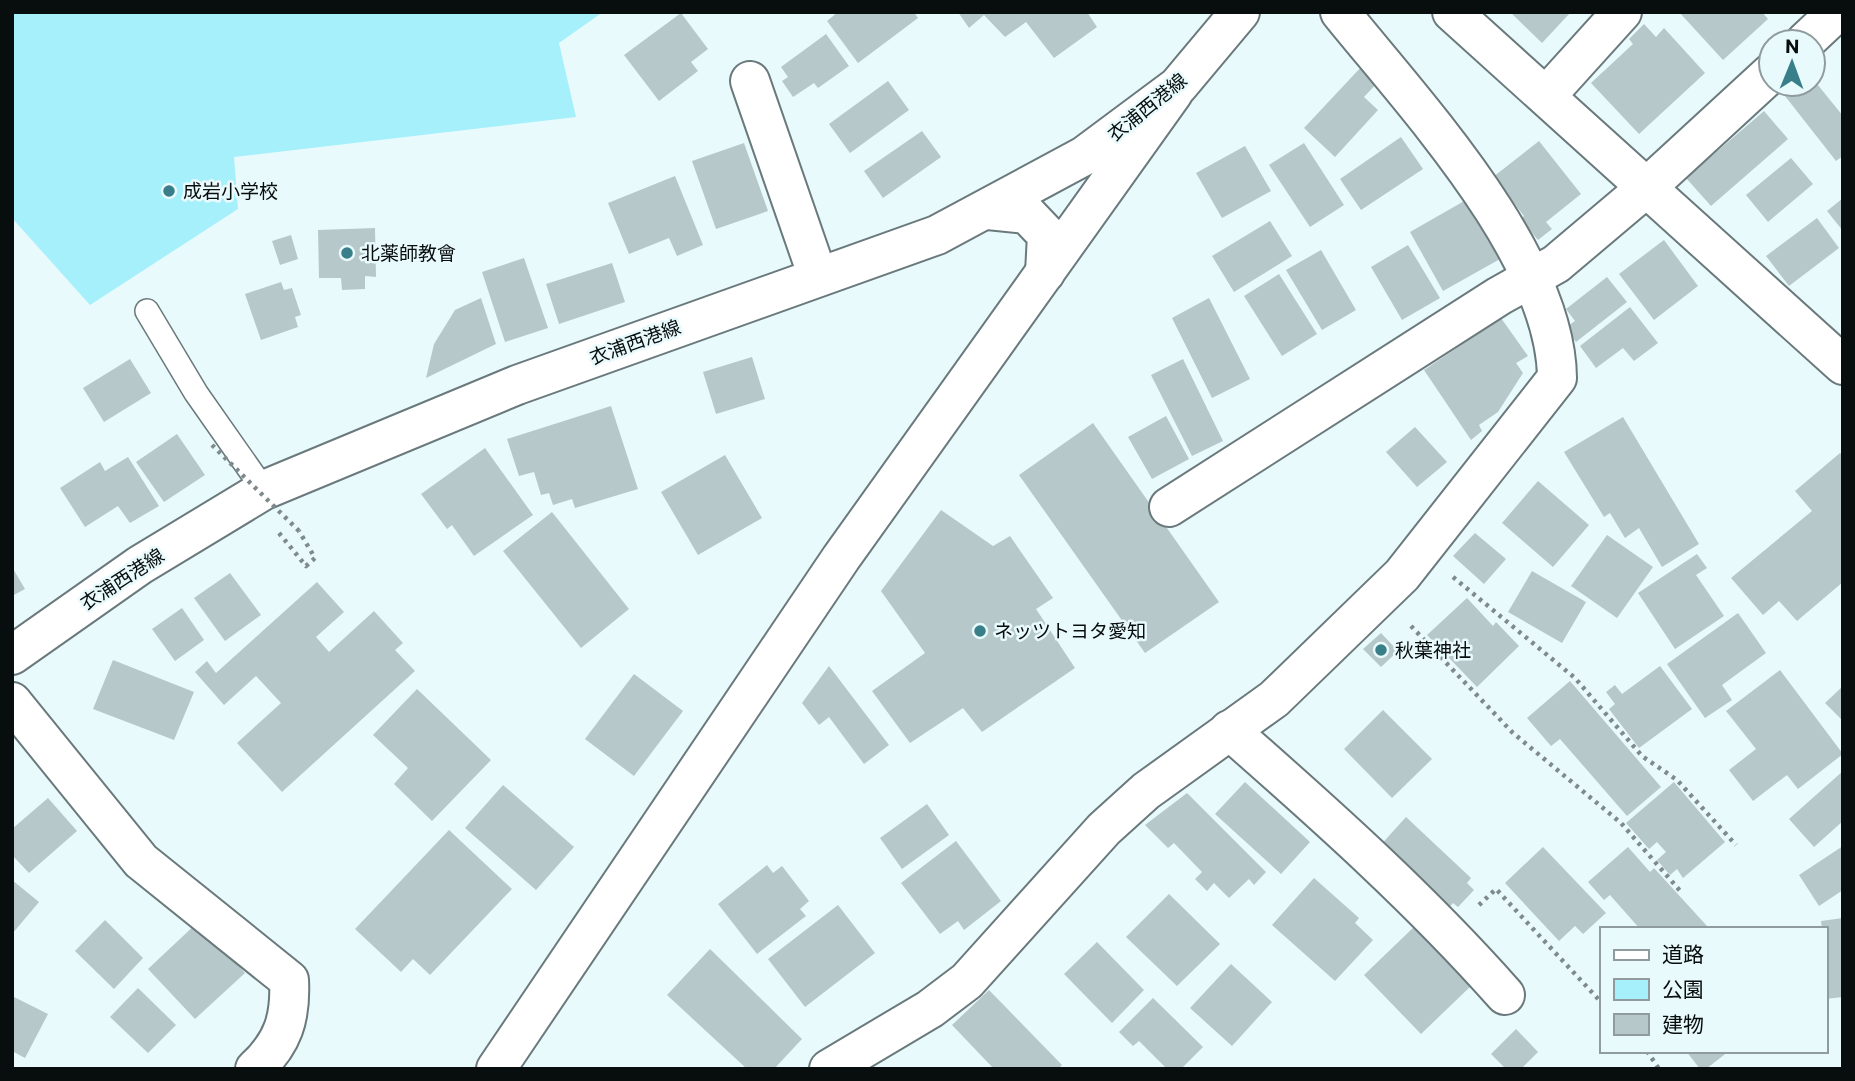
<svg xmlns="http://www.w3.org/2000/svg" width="1855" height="1081" font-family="Commissioner,'Noto Sans JP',sans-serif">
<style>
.green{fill:#a6f0fc}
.building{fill:#b7c8cb}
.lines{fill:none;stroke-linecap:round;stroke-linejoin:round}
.service-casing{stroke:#6a797c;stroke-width:26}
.minor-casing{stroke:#6a797c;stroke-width:42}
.tertiary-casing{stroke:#6a797c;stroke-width:42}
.secondary-casing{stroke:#6a797c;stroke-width:42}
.path{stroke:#7f8a8c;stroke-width:4.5;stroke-dasharray:3.5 5;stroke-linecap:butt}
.service{stroke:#fff;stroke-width:23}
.minor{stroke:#fff;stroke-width:38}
.tertiary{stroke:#fff;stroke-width:38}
.secondary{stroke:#fff;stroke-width:38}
.path-bridge{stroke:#7f8a8c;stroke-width:4.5;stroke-dasharray:3.5 5;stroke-linecap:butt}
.poi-dot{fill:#387f89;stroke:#e9fafd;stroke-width:2.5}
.labels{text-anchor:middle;stroke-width:5;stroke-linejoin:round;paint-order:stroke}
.street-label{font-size:19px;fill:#080d0e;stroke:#e9fafd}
.poi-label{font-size:19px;fill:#080d0e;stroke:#e9fafd;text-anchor:start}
</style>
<rect width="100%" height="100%" fill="#e9fafd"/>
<path class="green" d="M12 12H603L559 43 576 117 234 157 238 209 90 305 12 218Z"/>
<g class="building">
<path d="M838 12H914L918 18 858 63 827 21Z"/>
<path d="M958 12H1087L1097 27 1054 58 1026 22 1005 37 984 15 969 28Z"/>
<path d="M1510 12H1571L1542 43Z"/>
<path d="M1679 12H1762L1768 19 1723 60Z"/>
<path d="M681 13 708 49 691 62 698 71 659 101 624 55Z"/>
<path d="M1644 24 1656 37 1664 28 1705 73 1639 134 1591 83 1633 44 1629 39Z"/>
<path d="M826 34 849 66 818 88 814 83 793 97 782 81 788 77 781 67Z"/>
<path d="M1363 65 1379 81 1364 97 1378 110 1335 157 1304 128Z"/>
<path d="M1813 79 1843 116V156L1836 161 1785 96 1801 84H1813Z"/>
<path d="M888 81 909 110 850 153 829 124Z"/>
<path d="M1764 111 1788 139 1711 206 1686 178Z"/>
<path d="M922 131 941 157 883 198 864 171Z"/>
<path d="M1401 137 1423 169 1361 210 1340 179Z"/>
<path d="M1539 141 1581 194 1546 222 1552 229 1538 240 1520 219 1524 216 1493 177Z"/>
<path d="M744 143 768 211 716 229 692 161Z"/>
<path d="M1304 143 1344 205 1310 227 1269 165Z"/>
<path d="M1245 146 1271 191 1222 218 1196 173Z"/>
<path d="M1791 158 1813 184 1768 222 1746 195Z"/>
<path d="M675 176 703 245 677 256 669 238 629 254 608 203Z"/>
<path d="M1843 198V231L1827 211Z"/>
<path d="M1466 200 1500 259 1443 291 1410 232Z"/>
<path d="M1817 218 1839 248 1789 286 1766 256Z"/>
<path d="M1270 221 1292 256 1234 292 1212 256Z"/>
<path d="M375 228 376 277 365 276V289L342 290 341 278H319L318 230Z"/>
<path d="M291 235 298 259 280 265 272 241Z"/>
<path d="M1664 240 1698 286 1654 320 1619 274Z"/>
<path d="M1408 245 1440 298 1402 320 1371 267Z"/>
<path d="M1321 250 1356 310 1322 330 1286 270Z"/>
<path d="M524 258 548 328 505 342 482 272Z"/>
<path d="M612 263 625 302 559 324 546 284Z"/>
<path d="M1279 274 1317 334 1282 356 1244 296Z"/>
<path d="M1607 277 1627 302 1576 342 1565 328 1575 321 1566 309Z"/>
<path d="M281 282 284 290 292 288 301 315 295 317 298 327 261 340 245 294Z"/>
<path d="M481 298 496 344 426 378 434 344 455 310Z"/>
<path d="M1209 298 1250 379 1212 398 1172 318Z"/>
<path d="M1630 307 1658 343 1634 361 1623 348 1596 368 1580 346Z"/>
<path d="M1501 318 1528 356 1516 363 1523 373 1498 412 1479 425 1482 431 1471 440 1424 370Z"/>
<path d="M752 357 765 399 716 414 703 372Z"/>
<path d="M130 359 151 393 104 422 83 388Z"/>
<path d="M1183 359 1223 441 1192 456 1151 375Z"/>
<path d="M611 406 638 489 575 508 572 499 553 505 549 493 541 495 534 472 519 476 507 439Z"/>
<path d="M1166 416 1189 459 1152 479 1128 437Z"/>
<path d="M1623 417 1699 544 1662 567 1639 528 1625 538 1610 513 1604 517 1564 452Z"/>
<path d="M1093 423 1219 602 1145 653 1019 475Z"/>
<path d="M1415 427 1447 462 1417 487 1386 452Z"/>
<path d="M177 434 205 475 164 502 136 462Z"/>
<path d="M485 448 533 515 474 556 452 525 447 529 421 494Z"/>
<path d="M1840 453 1843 456V582L1797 621 1779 601 1763 615 1731 578 1812 511 1795 491Z"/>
<path d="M725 455 762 518 698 555 661 492Z"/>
<path d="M128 457 159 506 130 523 118 506 85 527 60 488 100 462 105 471Z"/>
<path d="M1538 481 1589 525 1553 567 1502 523Z"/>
<path d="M941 510 993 546 1010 536 1053 598 1036 609 1075 668 982 732 963 708 910 743 872 691 925 653 881 591Z"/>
<path d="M552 512 629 609 581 648 503 551Z"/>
<path d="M1475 533 1506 559 1484 584 1453 556Z"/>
<path d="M1607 535 1653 567 1617 618 1571 586Z"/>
<path d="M1697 554 1707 568 1696 575 1724 616 1675 649 1638 593Z"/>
<path d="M12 567 25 589 12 596Z"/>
<path d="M1532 571 1586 602 1562 643 1508 612Z"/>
<path d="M230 573 261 615 225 641 194 598Z"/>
<path d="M317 582 344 612 316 637 329 652 374 611 403 643 395 650 415 671 282 792 237 743 281 703 256 676 224 705 195 672 207 661 216 673Z"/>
<path d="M1467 598 1493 626 1496 622 1519 646 1477 687 1427 635Z"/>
<path d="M182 608 204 640 175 661 152 629Z"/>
<path d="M1738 613 1766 653 1722 685 1732 700 1705 718 1667 664Z"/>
<path d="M1381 633 1398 651 1381 667 1363 649Z"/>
<path d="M113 660 194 692 174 740 93 709Z"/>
<path d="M829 666 889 745 864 764 829 717 819 725 802 703Z"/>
<path d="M1660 666 1692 709 1639 748 1609 709 1615 704 1606 692 1615 685 1622 694Z"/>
<path d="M1780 670 1843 754 1798 789 1787 775 1753 801 1729 770 1756 749 1726 711Z"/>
<path d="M634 674 683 711 634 776 585 739Z"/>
<path d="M1570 681 1661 787 1627 816 1560 739 1551 746 1527 718Z"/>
<path d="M1843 686V721L1825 703Z"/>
<path d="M417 689 491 760 432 821 394 784 408 768 373 735Z"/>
<path d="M1383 710 1432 759 1392 798 1344 749Z"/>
<path d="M1843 771V821L1814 847 1789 819Z"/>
<path d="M1245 782 1310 842 1281 874 1215 814Z"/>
<path d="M1674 782 1725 842 1683 878 1677 869 1670 875 1657 860 1666 852 1657 842 1649 849 1626 823Z"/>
<path d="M503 785 574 847 536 890 465 828Z"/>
<path d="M1187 793 1266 872 1254 885 1249 879 1229 898 1214 883 1207 891 1195 879 1202 872 1174 843 1168 848 1145 825Z"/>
<path d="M48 798 77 831 29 873 12 855V829Z"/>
<path d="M927 804 949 835 902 869 880 838Z"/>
<path d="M1406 817 1471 878 1467 883 1474 890 1458 907 1453 903 1446 911 1378 848Z"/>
<path d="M449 830 512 889 430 975 413 959 401 972 355 929Z"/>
<path d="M956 841 1001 901 964 930 958 921 940 934 901 883Z"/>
<path d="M1843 846V890L1819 906 1799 875Z"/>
<path d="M1543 847 1606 913 1583 934 1575 926 1559 941 1505 883Z"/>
<path d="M1628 847 1650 872 1654 868 1707 926 1704 929H1640L1610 895 1604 900 1588 882Z"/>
<path d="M767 865 773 873 782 866 809 901 800 909 806 916 757 954 718 904Z"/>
<path d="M1314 878 1359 918 1355 923 1373 940 1335 981 1272 925Z"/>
<path d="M12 880 39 902 12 934Z"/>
<path d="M1169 894 1220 944 1177 986 1126 937Z"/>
<path d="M838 905 875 953 805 1007 768 959Z"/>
<path d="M1843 918V997L1825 999V929H1822L1821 921Z"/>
<path d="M105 920 143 958 114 989 75 951Z"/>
<path d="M198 922 245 973 195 1019 148 969Z"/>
<path d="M1415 926 1472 985 1421 1034 1364 975Z"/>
<path d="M1097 942 1144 990 1112 1023 1064 974Z"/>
<path d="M710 949 802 1039 774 1069H747L667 995Z"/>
<path d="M1231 964 1272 1002 1232 1046 1190 1008Z"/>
<path d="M138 988 176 1025 148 1053 110 1017Z"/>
<path d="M989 990 1062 1065 1058 1069H994L952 1025Z"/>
<path d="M12 996 48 1014 25 1058 12 1051Z"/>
<path d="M1153 998 1203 1047 1181 1069H1167L1139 1041 1133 1046 1119 1032Z"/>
<path d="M1516 1029 1538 1052 1521 1069H1506L1491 1054Z"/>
<path d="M1686 1051H1729L1706 1069H1700Z"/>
</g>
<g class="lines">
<g class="service-casing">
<path id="service" d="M147 311 196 393 264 490"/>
</g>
<g class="minor-casing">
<g id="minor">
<path d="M1452 12 1843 365"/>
<path d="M1805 42 1837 12"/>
<path d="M750 81 818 277"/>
<path d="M1546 96 1622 12"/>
<path d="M1169 507 1499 296 1556 264 1646 188 1771 73"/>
<path d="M12 702 141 861 289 980C291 1018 283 1043 255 1069"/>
<path d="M1229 730C1326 815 1420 899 1505 995"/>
<path d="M829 1069 930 1009 967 981 1104 829 1146 791 1274 699 1402 575 1557 378C1556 255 1415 105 1340 12"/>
</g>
</g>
<g class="tertiary-casing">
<g id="tertiary">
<path d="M988 210 1027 214 1047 235 1045 273"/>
<path d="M496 1069 841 558 1173 93"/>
</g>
</g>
<g class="secondary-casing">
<path id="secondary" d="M12 655 140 565 264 490 517 385 937 235 1084 156 1178 86 1240 12"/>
</g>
<g class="path">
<path d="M279 533 306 566 315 558 299 531"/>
<path d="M1453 577 1575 678 1642 756 1677 780 1736 845"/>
<path d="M1411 626 1513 733 1621 823 1682 893"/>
<path d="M1479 905 1496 889 1601 1002"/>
<path d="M1647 1051 1659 1069"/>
</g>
<use href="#service" class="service"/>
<use href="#minor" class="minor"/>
<use href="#tertiary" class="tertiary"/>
<use href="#secondary" class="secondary"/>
<path class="path-bridge" d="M212 445 299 531"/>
</g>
<g class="poi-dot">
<circle cx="169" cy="191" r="7"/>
<circle cx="347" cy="253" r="7"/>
<circle cx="980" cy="631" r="7"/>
<circle cx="1381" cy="650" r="7"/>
</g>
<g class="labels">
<g class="street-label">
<text transform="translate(1147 107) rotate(-39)" y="7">衣浦西港線</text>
<text transform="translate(635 342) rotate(-20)" y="7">衣浦西港線</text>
<text transform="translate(122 579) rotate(-33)" y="7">衣浦西港線</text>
</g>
<g class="poi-label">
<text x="183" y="198">成岩小学校</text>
<text x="361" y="260">北薬師教會</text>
<text x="994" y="638">ネッツトヨタ愛知</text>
<text x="1395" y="657">秋葉神社</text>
</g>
</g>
<rect width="1855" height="1081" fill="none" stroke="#080d0e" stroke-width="28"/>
<rect x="1600" y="927" width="228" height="126" fill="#e9fafd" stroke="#8f9b9d" stroke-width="2"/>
<rect x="1614" y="950" width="35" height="10" fill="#ffffff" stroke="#8f9b9d" stroke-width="2"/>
<text x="1662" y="962" font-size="21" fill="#080d0e">道路</text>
<rect x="1614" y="979" width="35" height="21" fill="#a6f0fc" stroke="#8f9b9d" stroke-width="2"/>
<text x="1662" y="997" font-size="21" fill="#080d0e">公園</text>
<rect x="1614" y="1014" width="35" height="21" fill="#b7c8cb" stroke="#8f9b9d" stroke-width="2"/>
<text x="1662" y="1032" font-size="21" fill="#080d0e">建物</text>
<g transform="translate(1792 63) rotate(1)"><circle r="33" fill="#e9fafd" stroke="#8f9b9d" stroke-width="2"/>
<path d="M0-5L12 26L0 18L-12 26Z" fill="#387f89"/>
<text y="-10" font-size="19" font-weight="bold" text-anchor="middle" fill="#080d0e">N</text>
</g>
</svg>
